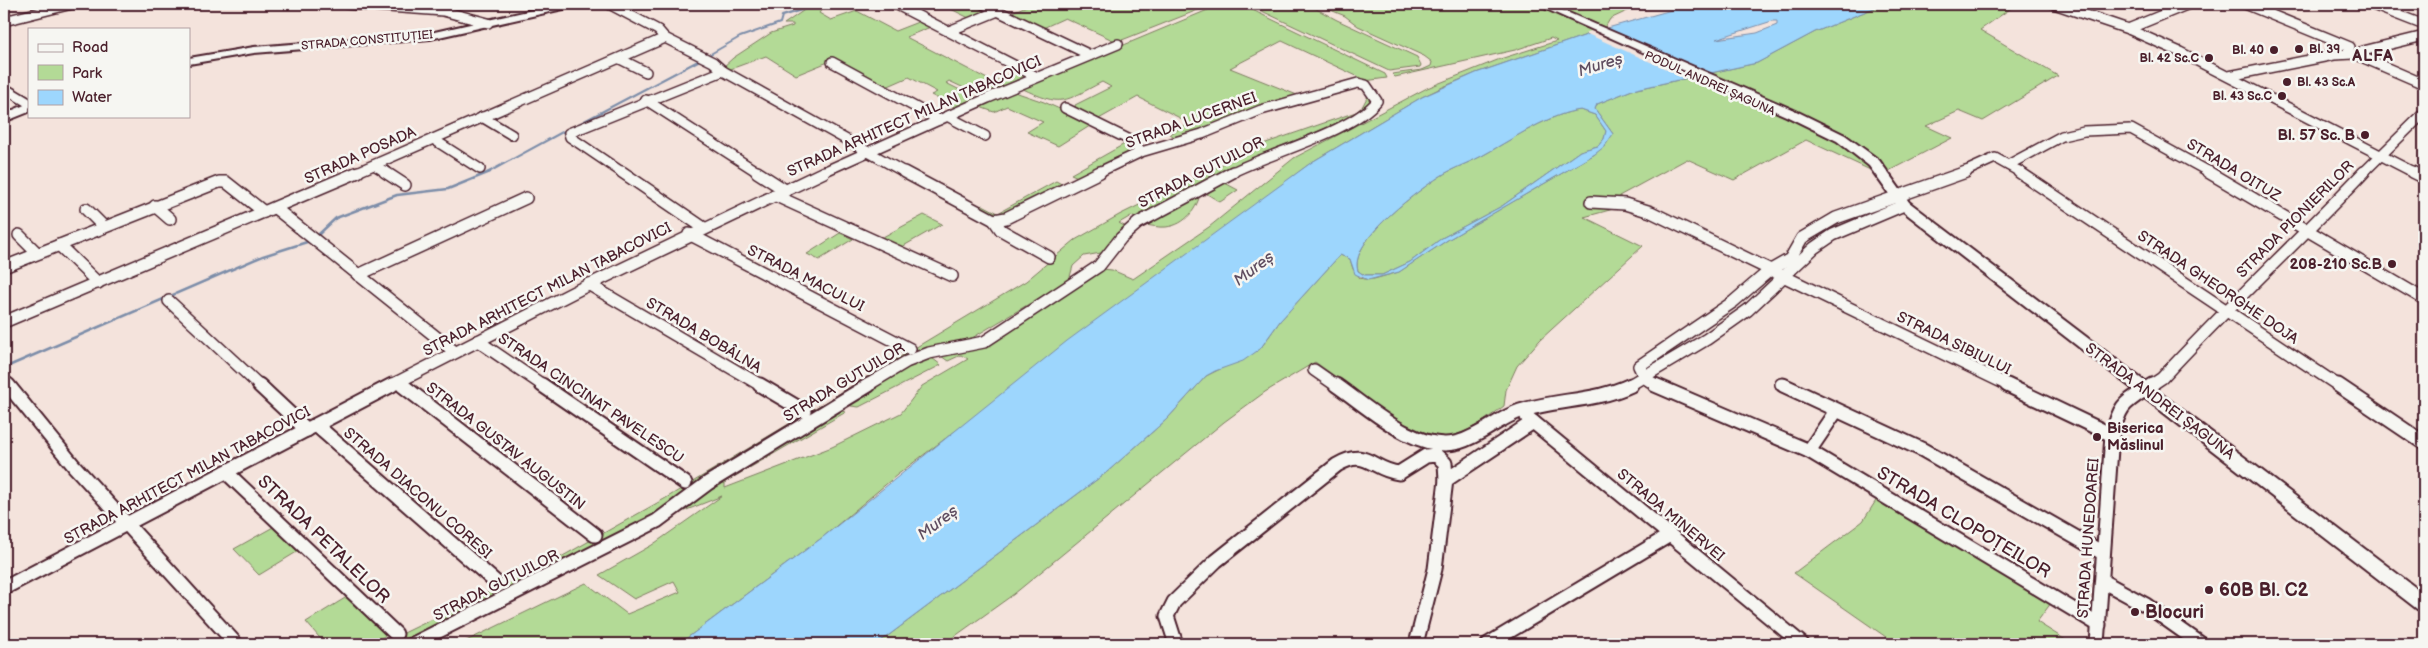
<svg xmlns="http://www.w3.org/2000/svg" width="2428" height="648" font-family="'Balsamiq Sans',sans-serif">
<style>
.green{fill:#b3da96;stroke:#7e7c60}
.water{fill:#9dd6fd;stroke:#7c8da9;fill-rule:evenodd}
.pier{fill:#f4e3dc}
.lines{fill:none;stroke-linecap:round;stroke-linejoin:round}
.stream-far1{stroke:#7c8da9;stroke-width:2}
.stream{stroke:#7c8da9;stroke-width:2.5}
.street-far2-casing{stroke:#4a1f2b;stroke-width:12}
.street-far1-casing{stroke:#4a1f2b;stroke-width:14}
.street-casing{stroke:#4a1f2b;stroke-width:17}
.secondary-casing{stroke:#4a1f2b;stroke-width:4}
.street-far2{stroke:#f6f6f2;stroke-width:9}
.street-far1{stroke:#f6f6f2;stroke-width:11}
.street{stroke:#f6f6f2;stroke-width:13}
.secondary{fill:#f6f6f2;fill-rule:evenodd}
.poi-dot{fill:#4a1f2b;stroke:#f6f6f2;stroke-width:2}
.labels{text-anchor:middle;stroke-width:5;stroke-linejoin:round;paint-order:stroke}
.far-street-label{font-size:12px;fill:#4a1f2b;stroke:#f6f6f2}
.far-poi-label{font-size:12px;font-weight:bold;fill:#4a1f2b;stroke:#f6f6f2;text-anchor:end}
.street-label{font-size:15px;fill:#4a1f2b;stroke:#f6f6f2}
.poi-label{font-size:15px;font-weight:bold;fill:#4a1f2b;stroke:#f6f6f2;text-anchor:end}
.far-district-label{font-size:16px;font-weight:bold;letter-spacing:1px;fill:#4a1f2b;stroke:#f6f6f2}
.water-label{font-size:16px;font-style:italic;fill:#5f4d60;stroke:#f6f6f2}
.near-street-label{font-size:18px;fill:#4a1f2b;stroke:#f6f6f2}
.near-poi-label{font-size:18px;font-weight:bold;fill:#4a1f2b;stroke:#f6f6f2;text-anchor:start}
</style>
<rect width="100%" height="100%" fill="#f4e3dc"/>
<filter id="ink" filterUnits="userSpaceOnUse"><feTurbulence type="fractalNoise" baseFrequency=".02" numOctaves="2"/><feDisplacementMap in="SourceGraphic" scale="10" xChannelSelector="R" yChannelSelector="G"/><feConvolveMatrix kernelMatrix="1 2 1 2 8 2 1 2 1" color-interpolation-filters="sRGB"/></filter>
<g filter="url(#ink)">
<g class="green">
<path d="M813 4H826L819 13 831 20 857 11 895 31 923 20 933 26 906 37 993 82 1017 72 1028 77 996 92 991 90 982 93 979 92 975 93 949 81 946 83 978 99 958 109 931 95 937 92 909 77 884 88 833 60 796 75 766 56 728 70 723 67 733 58 771 33 793 26V24H784Z"/>
<path d="M965 4H976L990 10 971 19 951 9Z"/>
<path d="M1031 4H1213L1117 42 1065 18 1043 28 1010 13Z"/>
<path d="M1222 4H1240L1385 74 1387 78 1357 82 1363 79 1282 41 1230 68 1297 95 1176 138 1170 134 1190 123 1138 97 1097 120 1077 111 1075 105 1111 87 1102 82C1063 102 1063 108 1021 88Z"/>
<path d="M1247 4H1307L1337 20 1417 57 1421 65 1420 67 1389 71Z"/>
<path d="M1316 4H1634L1638 6 1610 19 1604 29 1476 73 1443 87 1422 97 1312 162 897 475 823 537 679 644H460L586 583 627 614 680 592 674 581 634 599 599 575 652 545 722 496 669 517 668 515 836 410 846 412 725 482V488L832 447 901 413 922 386 968 359 961 355 948 361 938 354 971 348 1102 269 1112 270 1133 279 1209 227 1294 158 1427 88 1500 59 1557 41 1551 38 1515 50 1395 77 1392 74 1422 70 1431 66 1432 62 1424 56 1358 26 1345 16Z"/>
<path d="M1884 4H2017L1980 30 2058 76 1983 121 1959 111 1926 126 1952 138 1881 175 1806 140 1734 180 1687 159 1619 196 1632 204 1584 217 1643 246 1540 340 1517 366 1506 390 1504 406C1476 427 1458 441 1422 438L1315 362 1265 392 1224 422 1014 594 944 644H877L1107 472 1167 419 1206 376 1260 349 1280 321 1340 255 1350 259 1353 269 1360 278 1364 279H1374L1399 272 1449 239 1595 154 1613 134 1595 109 1597 104 1632 90 1757 63 1815 32Z"/>
<path d="M1012 91 1044 102 1093 124 1058 146 1027 132 1043 122 1007 106 994 112 977 106Z"/>
<path d="M1370 92 1372 100 1356 116 1249 159 1138 219 1131 216 1119 223 1126 227 1101 253 1084 256 1073 266 1069 280 972 338 938 345 915 353 648 520 479 608 398 644H381L561 557 666 498 1026 281 1075 240 1119 215 1263 144 1356 112 1362 107Z"/>
<path d="M1581 110 1595 115 1606 131 1604 139 1598 146 1580 151 1502 206 1442 238 1410 262 1382 275H1364L1358 271C1348 241 1418 191 1439 177 1454 167 1472 162 1487 153 1514 138 1551 113 1581 110Z"/>
<path d="M1128 142 1130 145V153L1082 179 1071 174Z"/>
<path d="M1056 181 1067 187 1008 210 1007 214 998 217 977 208 983 205 998 213Z"/>
<path d="M1223 182 1238 190 1220 202 1207 194Z"/>
<path d="M1201 190C1198 208 1186 225 1166 227 1158 228 1150 225 1143 225Z"/>
<path d="M924 215 942 224 900 248 879 239Z"/>
<path d="M840 233 853 239 819 260 807 254Z"/>
<path d="M928 355 941 365 859 407 851 406 845 402Z"/>
<path d="M1877 499 2051 603 2037 622 2072 644H1896L1794 573 1863 521Z"/>
<path d="M275 526 300 550 259 575 234 549Z"/>
<path d="M350 595 391 633 369 644H325L306 622Z"/>
</g>
<path class="water" d="M1693 4H1884L1815 32 1757 63 1632 90 1597 104 1595 109 1613 134 1605 146 1595 154 1449 239 1399 272 1368 280 1355 274 1350 259 1340 255 1280 321 1260 349 1243 361 1215 371 1206 376 1167 419 1107 472 877 644H679L823 537 1067 341 1312 162 1422 97 1476 73 1604 29ZM1772 21H1777V25L1757 33 1716 39ZM1581 110 1595 115 1606 131 1604 139 1598 146 1580 151 1502 206 1442 238 1410 262 1382 275H1364L1358 271C1348 241 1418 191 1439 177 1454 167 1472 162 1487 153 1514 138 1551 113 1581 110Z"/>
<path class="pier" d="M1602 27 1714 76 1691 80 1585 33Z"/>
<g class="lines">
<g class="stream-far1">
<path d="M707 56 740 37 780 23 782 16 821 4"/>
<path d="M573 127 698 61"/>
<path d="M487 173 566 130"/>
</g>
<g class="stream">
<path d="M319 234 336 218 397 195 448 189 490 172"/>
<path d="M4 368 263 256 307 242"/>
</g>
<g class="street-far2-casing">
<g id="street-far2">
<path d="M347 4 443 11 488 23"/>
<path d="M609 4 658 30 665 38"/>
<path d="M895 4 1037 77"/>
<path d="M983 4 1090 55"/>
<path d="M2054 4 2128 29 2180 52 2415 173"/>
<path d="M2245 4 2350 47"/>
<path d="M2370 4 2424 25"/>
<path d="M4 21 72 4"/>
<path d="M2128 29 2189 4"/>
<path d="M949 31 998 11"/>
<path d="M665 38 713 62 723 71 906 173"/>
<path d="M2363 51 2424 36"/>
<path d="M2357 55 2424 84"/>
<path d="M620 59 646 72"/>
<path d="M832 62 939 120"/>
<path d="M2229 76 2334 55 2353 54"/>
<path d="M4 88 29 103"/>
<path d="M646 100 759 173"/>
<path d="M1065 108 1130 140 1141 152"/>
<path d="M947 116 985 136"/>
<path d="M482 117 512 135"/>
<path d="M433 139 480 169"/>
<path d="M374 165 387 173"/>
<path d="M2008 165 2062 136 2084 131 2131 129 2211 173"/>
<path d="M355 173 665 38"/>
<path d="M623 173 570 137 569 133 723 71"/>
<path d="M821 173 988 98 1118 44"/>
<path d="M1097 173 1141 152 1202 134 1261 110 1358 83 1366 85 1377 101C1352 132 1269 153 1231 173"/>
<path d="M1962 173 1995 158 2022 173"/>
<path d="M2363 173 2424 113"/>
</g>
</g>
<g class="street-far1-casing">
<g id="street-far1">
<path d="M385 172 405 185"/>
<path d="M622 172 704 228"/>
<path d="M757 172 785 190"/>
<path d="M904 172 994 220 1006 218 1100 172"/>
<path d="M2019 172 2339 386"/>
<path d="M2208 172 2424 299"/>
<path d="M2412 172 2424 178"/>
<path d="M774 195 952 276"/>
<path d="M1591 202 1625 204 1651 212 2010 386"/>
<path d="M155 206 170 219"/>
<path d="M275 208 455 352"/>
<path d="M86 209 104 227"/>
<path d="M994 220 1001 230 1049 257"/>
<path d="M689 234 910 349"/>
<path d="M19 235 37 253"/>
<path d="M59 245 98 283"/>
<path d="M4 267 219 182H226L264 212"/>
<path d="M358 275 526 198"/>
<path d="M588 284 762 386"/>
<path d="M169 301 260 386"/>
<path d="M4 322 358 172"/>
<path d="M478 341 544 386"/>
<path d="M1314 370 1337 386"/>
<path d="M4 380 9 386"/>
<path d="M398 382 403 386"/>
<path d="M1781 384 1786 386"/>
<path d="M390 386 580 289 824 172"/>
<path d="M866 386 906 362 929 353 984 342 1099 266 1121 238 1138 223 1233 172"/>
<path d="M1628 386 1707 339 1748 310 1814 248 1833 235 1904 205"/>
<path d="M1657 386 1645 378 1639 366 1733 302 1769 271 1790 259 1802 238 1836 218 1966 172"/>
<path d="M2150 386 2162 378C2227 307 2298 242 2364 172"/>
</g>
</g>
<g class="street-casing">
<g id="street">
<path d="M8 385 74 466 236 644"/>
<path d="M259 385 307 430"/>
<path d="M402 385 595 535"/>
<path d="M542 385 685 483"/>
<path d="M760 385 804 411"/>
<path d="M1336 385C1368 407 1417 454 1459 442 1481 436 1499 418 1520 411 1556 399 1595 402 1631 385"/>
<path d="M1655 385 1809 451 2099 625"/>
<path d="M1783 385 1923 450 2103 553"/>
<path d="M2007 385 2112 435"/>
<path d="M2338 385 2424 443"/>
<path d="M1527 417 1802 644"/>
<path d="M316 425 499 585"/>
<path d="M1809 451 1836 411"/>
<path d="M226 472 396 634"/>
<path d="M2102 581 2146 605 2201 644"/>
<path d="M4 588 392 385"/>
<path d="M413 644 657 521 708 483 869 385"/>
<path d="M1176 644 1167 616 1174 602 1216 561 1337 465C1367 447 1371 470 1399 473L1426 456 1436 455 1445 463 1446 480 1533 422"/>
<path d="M1416 644 1435 569 1446 480"/>
<path d="M1488 644 1670 535"/>
<path d="M2097 644 2112 435C2121 402 2124 404 2152 385"/>
</g>
</g>
<g class="secondary-casing">
<g id="secondary">
<path d="M559 4H577L572 7 430 39 254 53 189 64V58L254 47 430 33Z"/>
<path d="M1535 4H1548L1794 110 1845 135 1879 160 1909 202 2424 594V611L2417 609 1899 208 1869 166 1837 141 1786 116Z"/>
<path d="M29 103V112L4 122V114Z"/>
</g>
</g>
<use href="#street-far2" class="street-far2"/>
<use href="#street-far1" class="street-far1"/>
<use href="#street" class="street"/>
<use href="#secondary" class="secondary"/>
</g>
</g>
<g class="poi-dot">
<circle cx="2299" cy="49" r="5"/>
<circle cx="2274" cy="50" r="5"/>
<circle cx="2209" cy="58" r="5"/>
<circle cx="2287" cy="82" r="5"/>
<circle cx="2282" cy="96" r="5"/>
<circle cx="2365" cy="135" r="5"/>
<circle cx="2392" cy="264" r="5"/>
<circle cx="2097" cy="437" r="5"/>
<circle cx="2209" cy="590" r="5"/>
<circle cx="2135" cy="612" r="5"/>
</g>
<g class="labels">
<g class="far-street-label">
<text transform="translate(367 40) rotate(-5)" y="4">STRADA CONSTITUȚIEI</text>
<text transform="translate(1710 83) rotate(24)" y="4">PODUL ANDREI ȘAGUNA</text>
</g>
<g class="far-poi-label">
<text x="2309" y="53" text-anchor="start">Bl. 39</text>
<text x="2264" y="54">Bl. 40</text>
<text x="2199" y="62">Bl. 42 Sc.C</text>
<text x="2297" y="86" text-anchor="start">Bl. 43 Sc.A</text>
<text x="2272" y="100">Bl. 43 Sc.C</text>
</g>
<g class="street-label">
<text transform="translate(914 116) rotate(-24)" y="5">STRADA ARHITECT MILAN TABACOVICI</text>
<text transform="translate(1191 120) rotate(-20)" y="5">STRADA LUCERNEI</text>
<text transform="translate(360 155) rotate(-24)" y="5">STRADA POSADA</text>
<text transform="translate(2234 170) rotate(31)" y="5">STRADA OITUZ</text>
<text transform="translate(1201 172) rotate(-27)" y="5">STRADA GUTUILOR</text>
<text transform="translate(2295 219) rotate(-45)" y="5">STRADA PIONIERILOR</text>
<text transform="translate(806 278) rotate(27)" y="5">STRADA MACULUI</text>
<text transform="translate(2218 287) rotate(34)" y="5">STRADA GHEORGHE DOJA</text>
<text transform="translate(547 289) rotate(-27)" y="5">STRADA ARHITECT MILAN TABACOVICI</text>
<text transform="translate(704 335) rotate(31)" y="5">STRADA BOBÂLNA</text>
<text transform="translate(1954 343) rotate(26)" y="5">STRADA SIBIULUI</text>
<text transform="translate(844 382) rotate(-31)" y="5">STRADA GUTUILOR</text>
<text transform="translate(591 398) rotate(34)" y="5">STRADA CINCINAT PAVELESCU</text>
<text transform="translate(2160 401) rotate(37)" y="5">STRADA ANDREI ȘAGUNA</text>
<text transform="translate(506 446) rotate(38)" y="5">STRADA GUSTAV AUGUSTIN</text>
<text transform="translate(187 475) rotate(-28)" y="5">STRADA ARHITECT MILAN TABACOVICI</text>
<text transform="translate(418 493) rotate(41)" y="5">STRADA DIACONU CORESI</text>
<text transform="translate(1671 515) rotate(40)" y="5">STRADA MINERVEI</text>
<text transform="translate(2088 538) rotate(-86)" y="5">STRADA HUNEDOAREI</text>
<text transform="translate(496 585) rotate(-27)" y="5">STRADA GUTUILOR</text>
</g>
<g class="poi-label">
<text x="2355" y="140">Bl. 57 Sc. B</text>
<text x="2382" y="269">208-210 Sc.B</text>
<text x="2107" y="433" text-anchor="start">Biserica<tspan x="2107" dy="17">Măslinul</tspan></text>
</g>
<g class="far-district-label">
<text x="2373" y="61">ALFA</text>
</g>
<g class="water-label">
<text transform="translate(1600 64) rotate(-17)" y="6">Mureș</text>
<text transform="translate(1253 268) rotate(-37)" y="6">Mureș</text>
<text transform="translate(937 522) rotate(-37)" y="6">Mureș</text>
</g>
<g class="near-street-label">
<text transform="translate(1964 522) rotate(31)" y="6">STRADA CLOPOȚEILOR</text>
<text transform="translate(324 539) rotate(44)" y="6">STRADA PETALELOR</text>
</g>
<g class="near-poi-label">
<text x="2219" y="596">60B Bl. C2</text>
<text x="2145" y="618">Blocuri</text>
</g>
</g>
<rect width="2428" height="648" fill="none" stroke="#f6f6f2" stroke-width="20"/>
<rect x="10" y="10" width="2408" height="628" fill="none" stroke="#4a1f2b" stroke-width="2" filter="url(#ink)"/>
<rect x="28" y="28" width="162" height="90" fill="#f6f6f2" stroke="#b1a0a2"/>
<rect x="38" y="44" width="25" height="8" fill="#f6f6f2" stroke="#b1a0a2"/>
<text x="72" y="52" font-size="15" fill="#4a1f2b">Road</text>
<rect x="38" y="65" width="25" height="15" fill="#b3da96" stroke="#b1a0a2"/>
<text x="72" y="78" font-size="15" fill="#4a1f2b">Park</text>
<rect x="38" y="90" width="25" height="15" fill="#9dd6fd" stroke="#b1a0a2"/>
<text x="72" y="102" font-size="15" fill="#4a1f2b">Water</text>
</svg>
